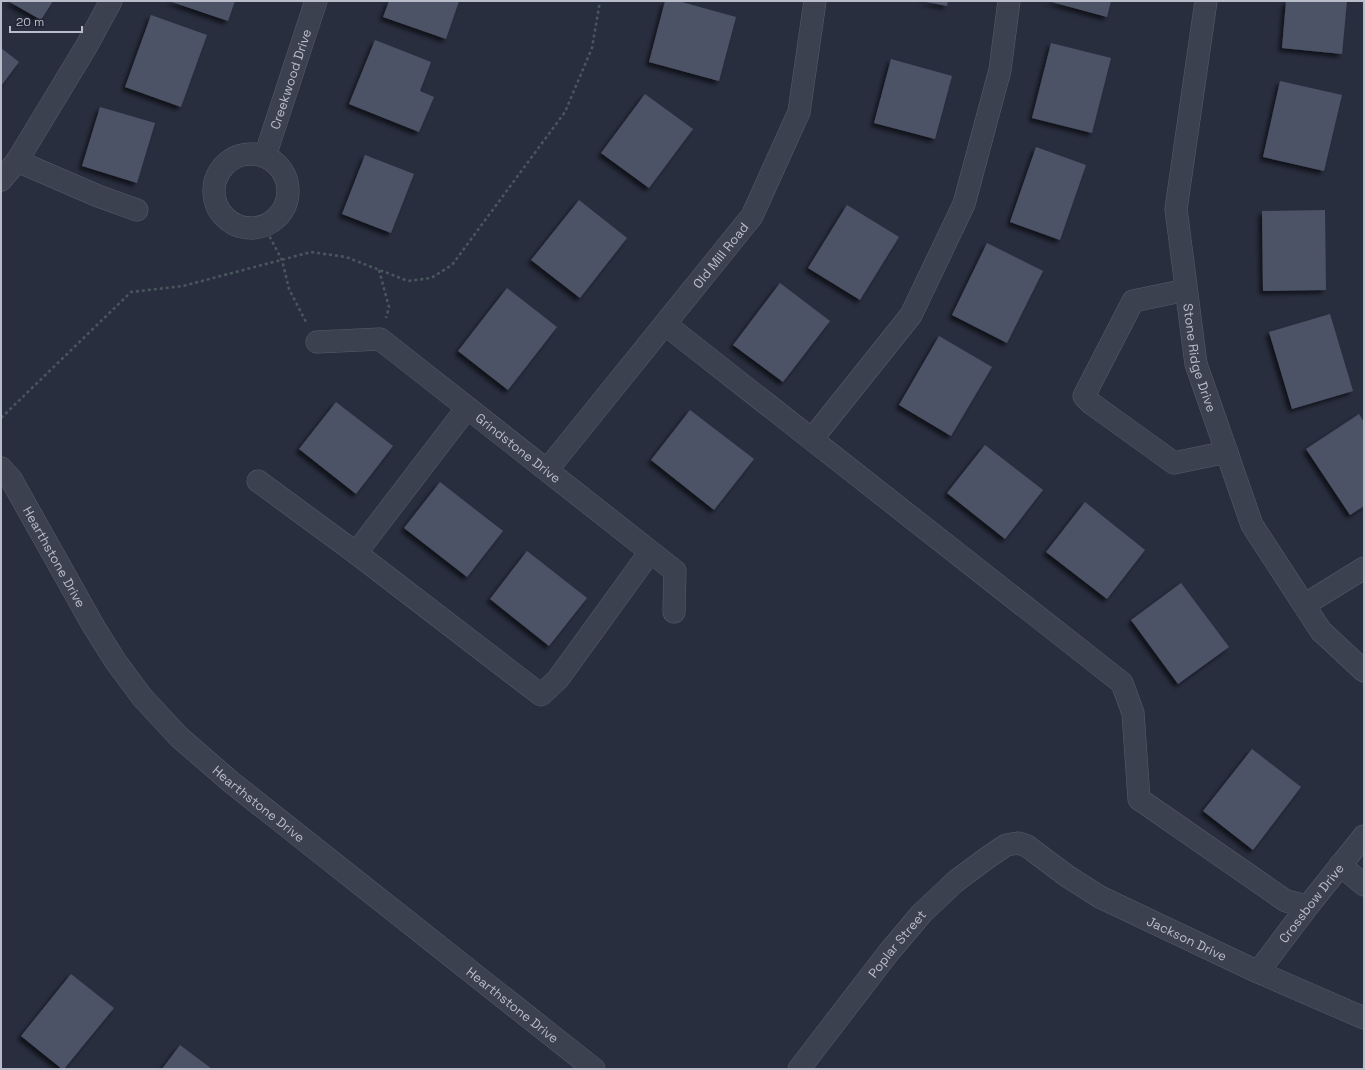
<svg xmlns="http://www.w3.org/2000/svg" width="1365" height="1070" font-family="'Space Grotesk',sans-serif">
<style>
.building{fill:#4d5366;filter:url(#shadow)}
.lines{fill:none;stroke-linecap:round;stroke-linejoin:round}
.minor-casing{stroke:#575c6a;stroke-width:23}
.path{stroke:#49575d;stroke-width:2.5;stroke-dasharray:3 3;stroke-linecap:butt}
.minor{stroke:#3c414f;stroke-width:22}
.labels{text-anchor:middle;stroke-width:3;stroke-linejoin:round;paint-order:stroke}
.street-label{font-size:13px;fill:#b9bdca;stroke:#212635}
</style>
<defs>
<filter id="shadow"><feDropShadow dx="-3.5" dy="3.5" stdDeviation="2" flood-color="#0009"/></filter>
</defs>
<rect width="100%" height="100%" fill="#292e3f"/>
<g class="building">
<path d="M8 1H53L41 20Z"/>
<path d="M169 1H235L228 21Z"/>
<path d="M389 1H459L446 39 383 17Z"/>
<path d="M665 1H678L736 17 719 81 649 62Z"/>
<path d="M921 1H948L947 6Z"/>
<path d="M1048 1H1111L1107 17Z"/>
<path d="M1286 1H1347L1342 54 1282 48Z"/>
<path d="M151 15 207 35 181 107 125 87Z"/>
<path d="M375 40 431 62 420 91 434 97 419 132 349 104Z"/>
<path d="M1051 43 1111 58 1092 133 1032 118Z"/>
<path d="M1 48 19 62 1 86Z"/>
<path d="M891 59 952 76 935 139 874 123Z"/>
<path d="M1280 81 1342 95 1324 171 1263 157Z"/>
<path d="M645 94 693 129 649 188 601 153Z"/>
<path d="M100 107 155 123 137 183 82 166Z"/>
<path d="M1036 147 1086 165 1060 240 1010 222Z"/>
<path d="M365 155 414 174 391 233 342 214Z"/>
<path d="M579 200 627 238 580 298 531 260Z"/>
<path d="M847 205 899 237 860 300 808 268Z"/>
<path d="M1325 210 1326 290 1263 291 1262 211Z"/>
<path d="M987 243 1043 271 1007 343 952 315Z"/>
<path d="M780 283 830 321 783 382 733 345Z"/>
<path d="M507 288 557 327 508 390 458 351Z"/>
<path d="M1330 314 1353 391 1292 409 1269 332Z"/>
<path d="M939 336 992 367 951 436 899 405Z"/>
<path d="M336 402 393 446 356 494 299 449Z"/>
<path d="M690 410 754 459 714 510 651 460Z"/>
<path d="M1359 414 1364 422V506L1350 515 1306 449Z"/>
<path d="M985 445 1043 490 1005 539 947 493Z"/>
<path d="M440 482 503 531 467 577 404 528Z"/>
<path d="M1085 502 1145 550 1107 599 1046 552Z"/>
<path d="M527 551 587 598 549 646 490 599Z"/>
<path d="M1181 583 1229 647 1178 684 1131 620Z"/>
<path d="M1252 749 1301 787 1253 850 1203 811Z"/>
<path d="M71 974 114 1008 64 1069H62L21 1036Z"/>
<path d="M180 1045 212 1069H162Z"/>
</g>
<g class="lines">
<g class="minor-casing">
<g id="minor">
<path id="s1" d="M1206 1 1176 209 1196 364 1252 525 1321 631 1364 671"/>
<circle cx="251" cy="191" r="37"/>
<path id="s2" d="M265 156 316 1"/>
<path d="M17 161 98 196 137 210"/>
<path d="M1 180 17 161 86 47 111 1"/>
<path d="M1186 290 1133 301 1084 396 1092 404 1174 463 1227 452"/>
<path d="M665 324 1122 683 1133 713 1139 799 1286 901 1308 906"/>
<path id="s3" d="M317 342 380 339 675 571 674 612"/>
<path d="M812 439 911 315 964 204 1000 70 1009 1"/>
<path id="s4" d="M1 468 11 479 94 627 116 662 142 697 179 737 231 782 594 1069"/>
<path id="s5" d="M547 470 752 216 799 112 815 1"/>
<path d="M258 481 356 553 541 695 558 679 650 552"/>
<path d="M356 553 467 408"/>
<path d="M1304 605 1364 568"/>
<path d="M1340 865 1364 885"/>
<path id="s6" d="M1258 972 1308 906 1364 836"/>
<path id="s7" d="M799 1069 889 952 922 913 956 881 987 858 1006 845 1018 843 1027 846 1067 876 1100 897 1258 972 1364 1018"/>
</g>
</g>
<g class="path">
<path d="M264 226 282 260 289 289 306 322"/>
<path d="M379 270 389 307 386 318"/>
<path d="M1 418 131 292 183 286 311 252 346 257 408 281 431 278 452 265 565 112 592 48 600 1"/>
</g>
<use href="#minor" class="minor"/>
</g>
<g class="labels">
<g class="street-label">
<text dy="5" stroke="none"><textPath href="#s2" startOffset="81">Creekwood Drive</textPath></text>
<text dy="5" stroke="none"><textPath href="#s5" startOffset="276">Old Mill Road</textPath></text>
<text dy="5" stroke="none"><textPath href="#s1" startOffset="361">Stone Ridge Drive</textPath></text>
<text dy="5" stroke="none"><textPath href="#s3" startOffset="239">Grindstone Drive</textPath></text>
<text dy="5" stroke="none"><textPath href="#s4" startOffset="104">Hearthstone Drive</textPath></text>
<text dy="5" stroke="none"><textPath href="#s4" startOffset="428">Hearthstone Drive</textPath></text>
<text dy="5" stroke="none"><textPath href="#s6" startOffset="87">Crossbow Drive</textPath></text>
<text dy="5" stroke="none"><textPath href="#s7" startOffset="514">Jackson Drive</textPath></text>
<text dy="5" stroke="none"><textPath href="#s7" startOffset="159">Poplar Street</textPath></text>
<text dy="5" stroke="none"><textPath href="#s4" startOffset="752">Hearthstone Drive</textPath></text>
</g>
</g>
<rect width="1365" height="1070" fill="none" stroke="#b9bdca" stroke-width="4"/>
<path d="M10 26v6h72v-6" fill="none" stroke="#b9bdca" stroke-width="2"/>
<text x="16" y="26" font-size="12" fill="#b9bdca" stroke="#212635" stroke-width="3" paint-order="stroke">20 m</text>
</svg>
